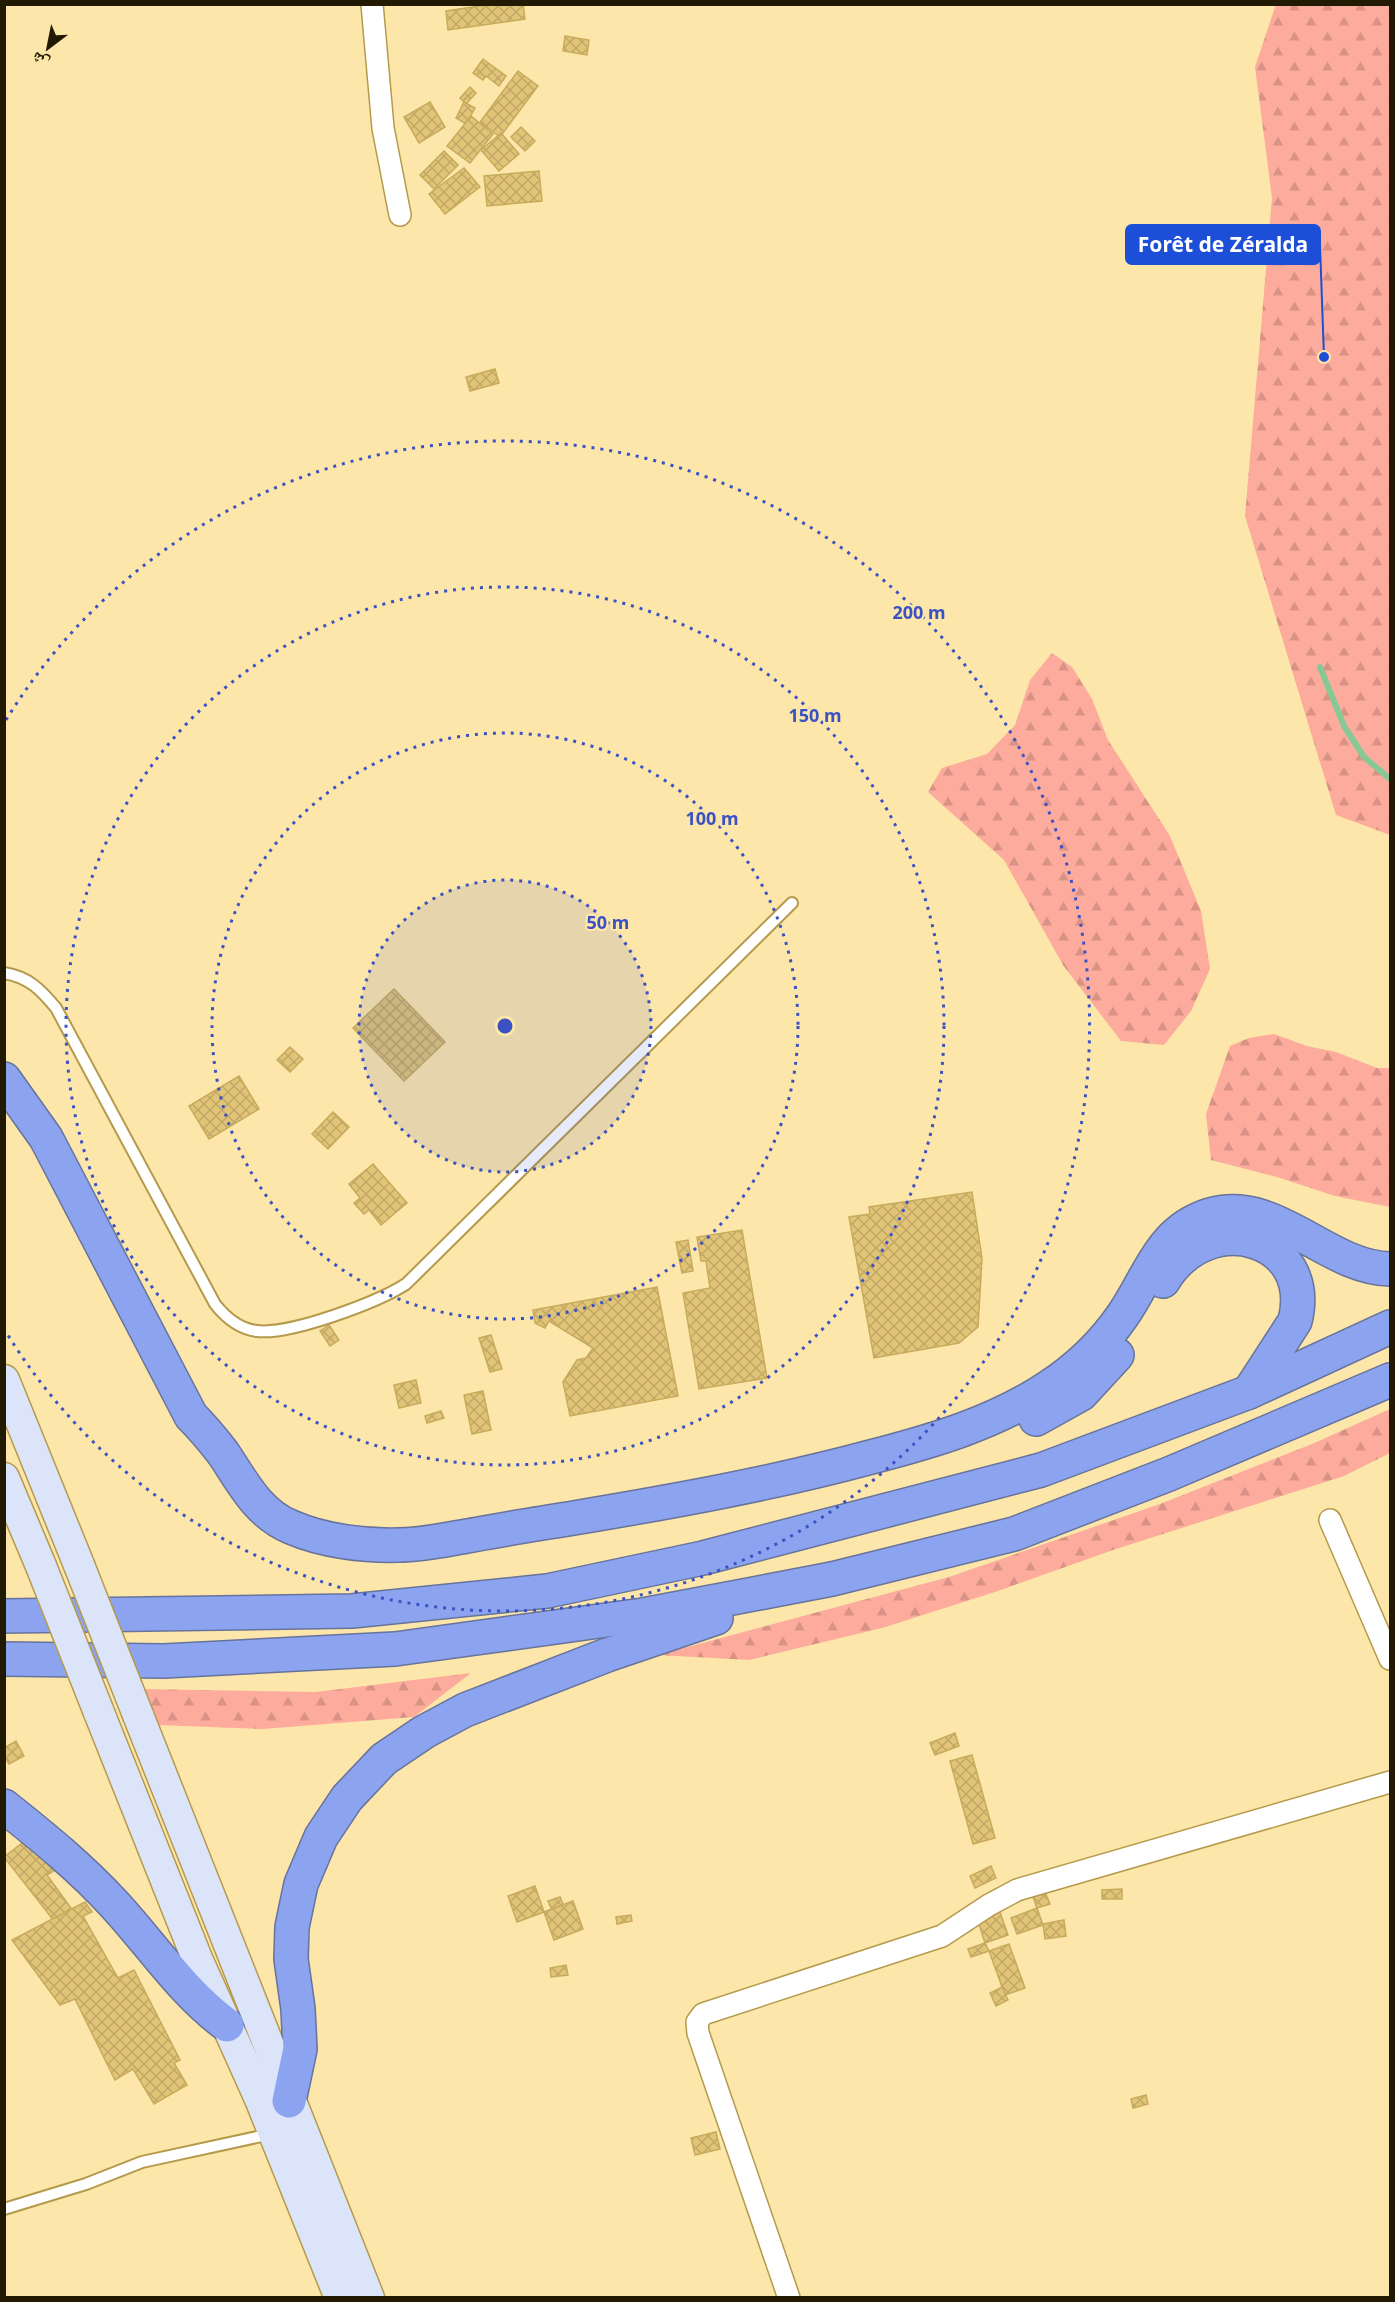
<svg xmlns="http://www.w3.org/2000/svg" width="1395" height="2302" font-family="'Noto Sans','Noto Naskh Arabic',sans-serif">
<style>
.forest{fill:url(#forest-firs)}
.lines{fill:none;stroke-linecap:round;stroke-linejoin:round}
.stream{stroke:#88c895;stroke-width:6}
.building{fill:url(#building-cross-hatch);stroke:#c7ab5d;stroke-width:1.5}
.service-casing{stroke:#b59a4c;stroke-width:14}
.minor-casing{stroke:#b59a4c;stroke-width:24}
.secondary-casing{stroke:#b59a4c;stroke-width:33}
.motorway-casing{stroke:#67739c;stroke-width:36}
.service{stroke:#fff;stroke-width:10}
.minor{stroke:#fff;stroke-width:21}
.secondary{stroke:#dce4fa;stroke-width:30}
.motorway{stroke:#8ca4ef;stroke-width:33}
.secondary-bridge-casing{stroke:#b59a4c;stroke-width:33;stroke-linecap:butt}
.secondary-bridge{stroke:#dce4fa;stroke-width:30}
.ring{fill:none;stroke:#3b52c4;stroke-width:3;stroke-dasharray:3 6}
.centre{fill:#3b52c4;stroke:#fde6a9;stroke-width:3}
.ring-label{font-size:18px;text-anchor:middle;font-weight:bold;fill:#3b52c4;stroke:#fde6a9;stroke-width:4.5;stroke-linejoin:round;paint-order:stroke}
.leader{fill:none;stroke:#1d4ed8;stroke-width:2}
.callout-dot{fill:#1d4ed8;stroke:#fde6a9;stroke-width:2}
.callout{fill:#1d4ed8;stroke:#1d4ed8;stroke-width:2}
.callout-label{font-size:21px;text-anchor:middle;font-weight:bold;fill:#fff}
</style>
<defs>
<pattern id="forest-firs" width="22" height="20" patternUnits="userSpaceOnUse" patternTransform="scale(1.5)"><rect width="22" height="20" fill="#fcab9d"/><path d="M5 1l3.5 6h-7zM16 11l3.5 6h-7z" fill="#d89386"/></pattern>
<pattern id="building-cross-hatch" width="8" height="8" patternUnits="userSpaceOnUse" patternTransform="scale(1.5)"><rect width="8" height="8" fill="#e1c477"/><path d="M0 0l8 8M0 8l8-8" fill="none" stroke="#c1a865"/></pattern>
</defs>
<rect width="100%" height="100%" fill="#fde6a9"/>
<g class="forest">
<path d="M1276 4 1390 5V835L1336 815 1245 516 1272 198 1255 67Z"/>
<path d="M1052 653 1072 667 1092 699 1108 740 1170 836 1201 911 1210 969 1191 1011 1164 1045 1121 1041 1063 965 1004 860 928 792 942 768 987 754 1015 725 1030 680Z"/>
<path d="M1274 1034 1307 1046 1336 1052 1377 1068H1390V1207L1335 1196 1277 1177 1211 1160 1206 1114 1230 1046 1249 1038Z"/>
<path d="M1390 1409V1453L1344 1476 1113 1550 998 1591 882 1628 749 1660 658 1655 949 1577 1160 1504 1312 1444Z"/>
<path d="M471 1673 414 1717 263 1729 157 1725 138 1689 316 1692Z"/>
</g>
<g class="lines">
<path class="stream" d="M1320 667 1344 726 1364 757 1390 779"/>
</g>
<g class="building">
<path d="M494 4H523L525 19 448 30 446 11Z"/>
<path d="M565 36 589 40 587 55 563 51Z"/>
<path d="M483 59 506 76 499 86 486 76 483 80 473 73Z"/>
<path d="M518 71 538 86 500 137 480 122Z"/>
<path d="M470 87 476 93 466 104 460 98Z"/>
<path d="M430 102 445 127 419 143 404 117Z"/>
<path d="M464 102 475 108 466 124 456 118Z"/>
<path d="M471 116 493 134 470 163 447 146Z"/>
<path d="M521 127 535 141 525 151 511 137Z"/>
<path d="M501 133 519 154 499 171 481 150Z"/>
<path d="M444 151 458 165 434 189 420 175Z"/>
<path d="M464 168 480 187 445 214 429 194Z"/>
<path d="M539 171 542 201 487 206 484 176Z"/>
<path d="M495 369 499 383 470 391 466 377Z"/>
<path d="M394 989 445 1042 404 1081 353 1028Z"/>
<path d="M290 1047 303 1059 290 1072 277 1060Z"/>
<path d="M239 1076 259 1109 209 1139 189 1106Z"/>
<path d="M333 1112 349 1127 328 1149 312 1134Z"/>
<path d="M373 1164 407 1203 381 1225 369 1210 364 1214 354 1203 360 1198 349 1184Z"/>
<path d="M972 1192 982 1258 978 1327 959 1343 874 1358 849 1217 870 1214 869 1207Z"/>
<path d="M742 1230 767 1378 699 1389 683 1293 710 1288 706 1261H701L697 1237Z"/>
<path d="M688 1240 693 1271 682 1273 676 1242Z"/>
<path d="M657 1287 678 1396 570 1416 563 1382 577 1360 586 1358 593 1348 549 1321 545 1328 535 1323 533 1310Z"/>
<path d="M329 1325 339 1340 330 1346 320 1331Z"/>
<path d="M491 1335 502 1369 490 1372 479 1338Z"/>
<path d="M416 1380 421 1403 399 1408 394 1385Z"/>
<path d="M483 1391 491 1430 472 1434 464 1395Z"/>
<path d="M441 1411 444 1418 427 1423 425 1416Z"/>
<path d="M955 1733 959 1746 935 1755 930 1743Z"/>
<path d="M16 1741 24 1756 9 1764 4 1756V1748Z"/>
<path d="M972 1755 995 1838 973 1844 950 1761Z"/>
<path d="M30 1837 55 1870 47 1875 71 1908 54 1921 4 1857Z"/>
<path d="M991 1866 996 1878 975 1888 970 1876Z"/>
<path d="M535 1886 544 1912 517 1922 508 1896Z"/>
<path d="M1122 1889V1899H1102V1890Z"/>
<path d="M1045 1892 1050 1904 1037 1908 1033 1897Z"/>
<path d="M560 1897 564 1906 552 1910 548 1901Z"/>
<path d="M573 1901 583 1929 554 1940 544 1912Z"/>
<path d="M85 1902 92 1912 83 1916 118 1978 134 1970 180 2060 174 2063 187 2085 154 2104 133 2069 115 2080 75 1999 60 2005 12 1940Z"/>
<path d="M1037 1908 1043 1925 1017 1934 1011 1918Z"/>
<path d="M999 1909 1008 1935 985 1943 977 1918Z"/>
<path d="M631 1915 632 1921 617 1924 616 1917Z"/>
<path d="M1064 1920 1066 1936 1045 1939 1043 1924Z"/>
<path d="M985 1943 989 1951 971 1957 968 1949Z"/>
<path d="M1009 1944 1025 1988 1005 1995 989 1951Z"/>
<path d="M566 1965 568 1975 551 1977 550 1968Z"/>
<path d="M1002 1987 1008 2000 996 2006 990 1993Z"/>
<path d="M1146 2095 1148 2104 1133 2108 1131 2099Z"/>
<path d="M716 2132 720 2149 695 2155 691 2138Z"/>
</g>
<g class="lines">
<g class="service-casing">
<g id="service">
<path d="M4 973C29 977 41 990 56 1008L215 1304C226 1318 239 1329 257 1331 291 1335 378 1302 406 1284L792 903"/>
<path d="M4 2209 86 2184 142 2162 271 2134"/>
</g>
</g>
<g class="minor-casing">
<g id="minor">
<path d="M372 4 383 128 400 215"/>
<path d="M1330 1520 1390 1659"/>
<path d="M789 2298 698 2033 697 2022 703 2014 942 1936 989 1905 1017 1890 1390 1782"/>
</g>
</g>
<g class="secondary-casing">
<g id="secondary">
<path d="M4 1380 79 1565"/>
<path d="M4 1478 41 1566"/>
<path d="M98 1710 198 1961 260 2099 340 2298"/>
<path d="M138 1715 369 2298"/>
</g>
</g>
<g class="motorway-casing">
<g id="motorway">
<path d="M4 1079 46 1138 191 1416C203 1428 213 1440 223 1453 242 1481 257 1513 291 1527 323 1541 364 1546 399 1545 422 1545 444 1540 467 1536 501 1530 534 1524 568 1519 670 1502 771 1484 871 1457 933 1441 995 1423 1049 1387 1078 1368 1103 1344 1123 1315 1150 1276 1159 1231 1210 1215 1276 1196 1327 1268 1390 1269"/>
<path d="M1163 1281C1208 1206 1316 1237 1295 1321L1249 1392"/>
<path d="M1036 1419 1081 1394 1117 1355"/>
<path d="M4 1616 352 1611 547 1591 703 1558 1041 1470 1249 1392 1390 1327"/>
<path d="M4 1659 164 1661 395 1649 643 1615 832 1579 1014 1534 1169 1474 1390 1380"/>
<path d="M4 1806C43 1837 81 1868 114 1904 152 1945 182 1992 227 2025"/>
<path d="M289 2101 300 2049 298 2009 291 1959 292 1927 301 1884 321 1837 347 1798 384 1759 424 1732 465 1710 607 1655 716 1618"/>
</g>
</g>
<use href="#service" class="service"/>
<use href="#minor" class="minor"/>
<use href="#secondary" class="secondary"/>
<use href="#motorway" class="motorway"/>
<g class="secondary-bridge-casing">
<g id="secondary-bridge">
<path d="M79 1565 138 1715"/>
<path d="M41 1566 98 1710"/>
</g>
</g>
<use href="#secondary-bridge" class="secondary-bridge"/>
</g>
<circle cx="505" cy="1026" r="146" fill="#3b52c4" fill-opacity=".12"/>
<g class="ring">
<circle cx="505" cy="1026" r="146"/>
<circle cx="505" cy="1026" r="293"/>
<circle cx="505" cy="1026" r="439"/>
<path d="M6 720A585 585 0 1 1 6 1332"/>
</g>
<circle cx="505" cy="1026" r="9" class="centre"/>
<g class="ring-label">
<text x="919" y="619">200 m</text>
<text x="815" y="722">150 m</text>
<text x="712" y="825">100 m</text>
<text x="608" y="929">50 m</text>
</g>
<path class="leader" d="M1324 357L1320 245"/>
<circle class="callout-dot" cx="1324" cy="357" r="6"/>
<rect class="callout" x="1126" y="225" width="194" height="39" rx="6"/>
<g class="callout-label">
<text x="1223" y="252">Forêt de Zéralda</text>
</g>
<rect width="1395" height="2302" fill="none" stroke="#211902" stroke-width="12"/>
<g transform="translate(48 48) rotate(212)" stroke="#fde6a9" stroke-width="4.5" paint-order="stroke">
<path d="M0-4.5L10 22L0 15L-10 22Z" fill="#211902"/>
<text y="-9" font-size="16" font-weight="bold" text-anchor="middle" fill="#211902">ش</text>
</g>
</svg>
